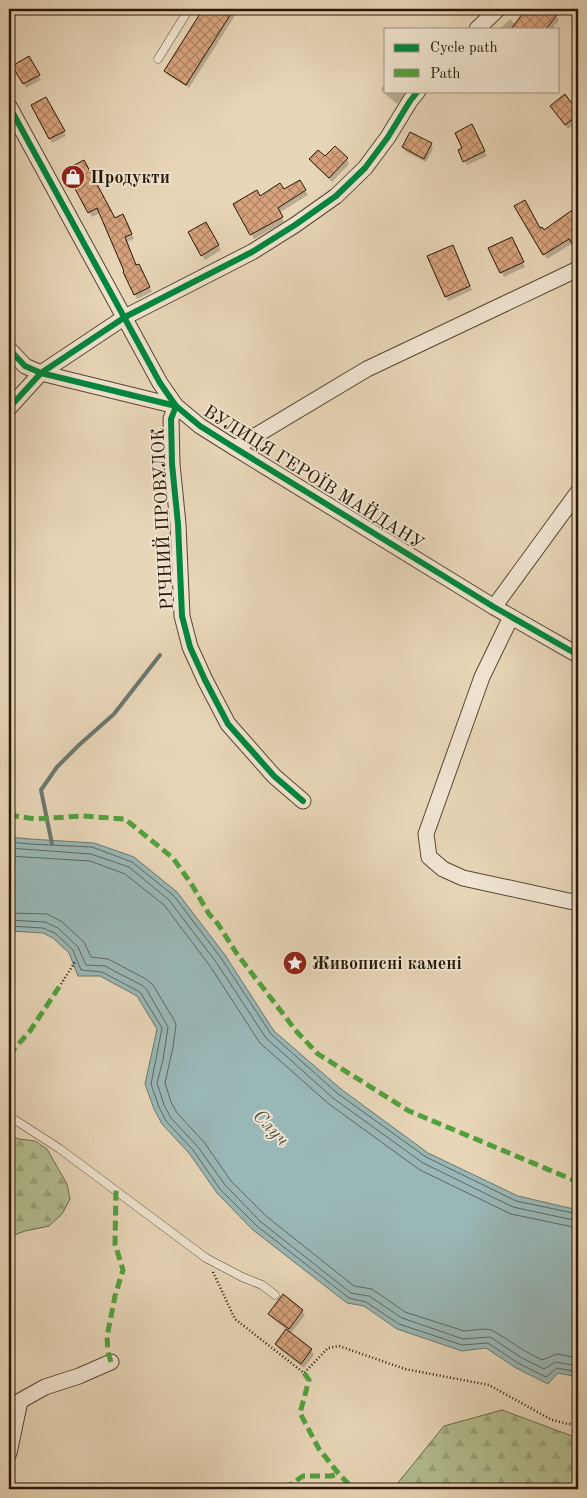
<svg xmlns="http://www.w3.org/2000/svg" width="587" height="1498" font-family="'Old Standard TT',serif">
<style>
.forest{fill:url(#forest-firs);stroke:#6d6a4a}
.water{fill:#99b7b6;stroke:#6b776f}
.shadow{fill:#0003}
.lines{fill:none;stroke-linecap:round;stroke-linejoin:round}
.shore{stroke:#60675d;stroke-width:1}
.stream{stroke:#6b776f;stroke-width:4}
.building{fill:url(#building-cross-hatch);stroke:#271704}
.lane-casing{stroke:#574731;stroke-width:9}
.street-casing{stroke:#574731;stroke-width:17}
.path{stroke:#271704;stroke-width:2.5;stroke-dasharray:1 2.5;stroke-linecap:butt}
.lane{stroke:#f0e4d1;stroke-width:8}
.street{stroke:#f0e4d1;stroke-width:15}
.quiet{stroke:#51a13d;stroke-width:5;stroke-dasharray:10 5;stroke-linecap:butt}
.cycleway-casing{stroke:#f0e4d1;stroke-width:9}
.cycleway{stroke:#00873e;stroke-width:6}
.labels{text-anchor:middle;stroke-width:4;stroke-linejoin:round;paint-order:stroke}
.poi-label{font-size:18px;font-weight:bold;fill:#271704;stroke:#f0e4d1;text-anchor:start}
.street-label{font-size:18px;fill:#271704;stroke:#f0e4d1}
.water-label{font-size:19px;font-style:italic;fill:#4f4f42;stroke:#f0e4d1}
</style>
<defs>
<pattern id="forest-firs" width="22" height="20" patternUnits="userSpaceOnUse" patternTransform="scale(1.25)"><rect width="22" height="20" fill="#b3be91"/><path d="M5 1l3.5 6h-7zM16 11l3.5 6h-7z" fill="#9aa37b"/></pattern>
<pattern id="building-cross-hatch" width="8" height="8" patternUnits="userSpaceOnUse" patternTransform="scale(1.25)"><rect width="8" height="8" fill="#d8a37e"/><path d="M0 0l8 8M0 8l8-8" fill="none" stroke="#af8465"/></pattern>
</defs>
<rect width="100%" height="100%" fill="#e8d6b8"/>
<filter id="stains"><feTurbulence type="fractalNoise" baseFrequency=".004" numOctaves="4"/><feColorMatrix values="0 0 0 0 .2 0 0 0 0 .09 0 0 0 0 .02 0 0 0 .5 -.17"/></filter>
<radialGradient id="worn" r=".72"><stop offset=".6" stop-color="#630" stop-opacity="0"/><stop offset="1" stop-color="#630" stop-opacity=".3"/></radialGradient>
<g class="forest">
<path d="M9 1135 19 1139 35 1141 47 1149 67 1184 70 1199 62 1214 49 1226 25 1231 9 1237Z"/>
<path d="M502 1410 572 1436 578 1442V1489H393L444 1426Z"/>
</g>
<path class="water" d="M9 837 30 839 94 843 134 857 177 892 225 955 274 1031 341 1089 428 1153 518 1196 578 1210V1377L558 1373 548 1384 516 1368 486 1348 462 1351 397 1329 364 1306 347 1303 253 1230 217 1193 189 1153 162 1124 154 1109 145 1084 157 1029 137 996 100 976H78L69 953 53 938 43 933 9 931Z"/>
<g class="shadow">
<path d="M204 9H231L236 14 189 88 168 75 165 71Z"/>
<path d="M528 9H547L556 16 559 20 552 29H500L510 19 516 25Z"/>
<path d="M29 58 41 80 26 88 14 66Z"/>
<path d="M386 83V91H408L397 104 384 93 381 89Z"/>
<path d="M565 96 578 114V121L568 129 554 111Z"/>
<path d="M46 98 66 136 52 143 32 106Z"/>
<path d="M474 130 487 156 467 165 465 161 464 148Z"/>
<path d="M431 144 433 149 426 162 406 152 403 147Z"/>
<path d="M325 158 347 159 349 164 332 182 313 164 311 159Z"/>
<path d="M67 171 115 219 126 220 134 239 126 242 136 267 141 270 152 292 137 299 100 213 92 217Z"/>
<path d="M299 182 308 195 279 213 284 222 254 239 235 204 284 191Z"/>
<path d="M515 206 539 230 543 232 578 208V246L576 247 573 243 547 259Z"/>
<path d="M206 224 221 250 205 260 189 233Z"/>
<path d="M514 243 525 267 504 277 501 272Z"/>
<path d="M455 251 472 290 448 301 446 296Z"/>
<path d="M302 1311 305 1315 290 1334 311 1350 314 1355 304 1368 279 1349 276 1344 287 1330 272 1318 270 1314Z"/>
</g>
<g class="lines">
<g class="shore">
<path d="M9 842 30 844 92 847 132 862 174 896 221 958 271 1034 337 1093 426 1157 516 1201 578 1214"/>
<path d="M9 848 91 854 129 867 169 900 216 962 266 1038 333 1098 423 1163 513 1207 578 1221"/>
<path d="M9 856 90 861 125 874 164 905 210 966 260 1043 329 1104 420 1170 511 1214 578 1228"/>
<path d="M9 913 47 914 61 921 84 942 91 957 108 959 146 979 153 985 174 1020 176 1025 173 1047 165 1083 171 1102 177 1113 204 1142 231 1181 266 1216 354 1286 372 1289 405 1312 464 1331 484 1329 492 1330 525 1351 542 1360 557 1354 578 1358"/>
<path d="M9 920 45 922 58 928 78 947 86 965 105 966 143 986 147 990 168 1027 163 1060 157 1083 164 1105 171 1118 198 1147 225 1185 261 1222 351 1293 369 1296 402 1318 463 1339 490 1337 522 1358 544 1369 556 1362 578 1366"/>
<path d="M9 926 43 928 55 933 73 950 81 970 102 972 140 992 162 1028 151 1084 159 1107 166 1121 193 1150 220 1189 257 1226 349 1298 366 1302 399 1324 462 1345 488 1343 518 1363 546 1377 557 1368 578 1372"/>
</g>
<path class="stream" d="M52 844 41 790 57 767 79 745 114 714 160 655"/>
</g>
<g class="building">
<path d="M203 9H234L186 85 164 71Z"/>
<path d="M526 9H549L557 15 546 29H511Z"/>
<path d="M29 56 40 75 23 84 12 66Z"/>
<path d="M565 94 578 112V115L565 125 550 106Z"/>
<path d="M46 97 65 131 49 139 31 105Z"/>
<path d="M472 124 485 151 463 162 458 150 462 148 455 133Z"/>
<path d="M410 132 432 143 424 159 402 147Z"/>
<path d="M335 146 348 158 329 178 309 159 318 150 325 156Z"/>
<path d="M84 160 115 218 123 214 132 234 125 237 136 265 139 264 150 287 134 295 123 272 124 271 97 208 88 213 65 170Z"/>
<path d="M300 180 306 190 278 208 283 217 250 235 233 204 257 190 260 196 280 183 284 189Z"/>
<path d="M525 200 540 228 542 227 544 230 578 206V252L569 239 543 255 514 206Z"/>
<path d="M206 222 219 245 201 256 188 232Z"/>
<path d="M512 237 524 262 500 273 488 248Z"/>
<path d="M453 245 470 286 445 297 427 256Z"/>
<path d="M283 1294 303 1310 289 1329 268 1314Z"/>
<path d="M286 1329 312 1349 301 1364 275 1344Z"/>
</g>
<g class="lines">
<g class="lane-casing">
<g id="lane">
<path d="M158 59 189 9"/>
<path d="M9 1116 60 1149 206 1258 242 1277 262 1285 275 1295"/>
</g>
</g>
<g class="street-casing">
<g id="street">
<path d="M477 29 498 9"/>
<path d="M9 106 160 383 176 406 200 426 235 448 494 607 578 655"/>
<path d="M9 349 25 366 41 373 176 406 171 419 172 464 178 524 182 616 190 647 205 680 228 724 274 776 303 801"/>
<path d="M9 408 41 373 125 317 252 252 295 225 336 196 365 168 388 137 410 101 418 91"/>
<path d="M235 448 367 369 578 269"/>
<path d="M494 607 578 492"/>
<path d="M511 617 482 677 426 834 429 857 443 869 463 878 578 903"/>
<path d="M9 1453 20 1401 45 1387 79 1376 111 1362"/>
</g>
</g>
<g class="path">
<path d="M61 984 75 962"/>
<path d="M213 1272 235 1319 304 1373 328 1348 339 1346 405 1369 489 1385 552 1420 568 1424 578 1425"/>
</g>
<use href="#lane" class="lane"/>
<use href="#street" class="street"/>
<g class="quiet">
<path d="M9 815 35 819 82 816 125 819 173 858 192 885 209 914 218 924 237 954 297 1032 318 1054 409 1111 578 1182"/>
<path d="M9 1055 30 1031 61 984"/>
<path d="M111 1362 108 1352 107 1337 115 1296 123 1270 115 1244 116 1190"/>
<path d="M304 1373 309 1380 300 1413 319 1449 339 1474 353 1489"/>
<path d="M284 1489 303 1476H331L339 1474"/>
</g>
<g class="cycleway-casing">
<g id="cycleway">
<path d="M9 106 160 383 176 406 200 426 235 448 494 607 578 655"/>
<path d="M9 349 25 366 41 373 176 406 171 419 172 464 178 524 182 616 190 647 205 680 228 724 274 776 303 801"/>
<path d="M9 408 41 373 125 317 252 252 295 225 336 196 365 168 388 137 410 101 418 91"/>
</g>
</g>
<use href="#cycleway" class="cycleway"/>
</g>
<defs>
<g id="shop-disc" transform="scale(1.25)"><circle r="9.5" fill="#8f2418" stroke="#f0e4d1"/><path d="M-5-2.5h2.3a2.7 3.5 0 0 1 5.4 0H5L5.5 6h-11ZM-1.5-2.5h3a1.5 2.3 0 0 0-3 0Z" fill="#fff"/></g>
<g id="sight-disc" transform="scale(1.25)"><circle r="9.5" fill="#8f2418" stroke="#f0e4d1"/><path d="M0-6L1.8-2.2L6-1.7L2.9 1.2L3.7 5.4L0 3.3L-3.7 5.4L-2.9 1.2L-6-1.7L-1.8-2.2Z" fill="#fff"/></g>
</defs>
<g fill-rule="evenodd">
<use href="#shop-disc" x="73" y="177"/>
<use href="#sight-disc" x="295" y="963"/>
</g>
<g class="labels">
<g class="poi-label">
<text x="90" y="183">Продукти</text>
<text x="312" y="969">Живописні камені</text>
</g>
<g class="street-label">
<text transform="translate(314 477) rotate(32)" y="6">ВУЛИЦЯ ГЕРОЇВ МАЙДАНУ</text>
<text transform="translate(162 519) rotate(-93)" y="6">РІЧНИЙ ПРОВУЛОК</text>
</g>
<g class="water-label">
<text transform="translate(272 1127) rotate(46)" y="7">Случ</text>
</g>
</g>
<rect width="587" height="1498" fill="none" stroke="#e8d6b8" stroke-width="30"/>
<rect x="10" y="10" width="567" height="1478" fill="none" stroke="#271704" stroke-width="2.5"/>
<rect x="15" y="15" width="557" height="1468" fill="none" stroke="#271704"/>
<rect x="384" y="28" width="175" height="65" fill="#f0e4d1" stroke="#a0927f"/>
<rect x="394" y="44" width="25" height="8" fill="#00873e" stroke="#a0927f"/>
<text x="430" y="52" font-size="15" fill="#271704">Cycle path</text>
<rect x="394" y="69" width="25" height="8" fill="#51a13d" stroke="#a0927f"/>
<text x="430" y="78" font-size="15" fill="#271704">Path</text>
<rect width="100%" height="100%" filter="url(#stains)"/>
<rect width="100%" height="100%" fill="url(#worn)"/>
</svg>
